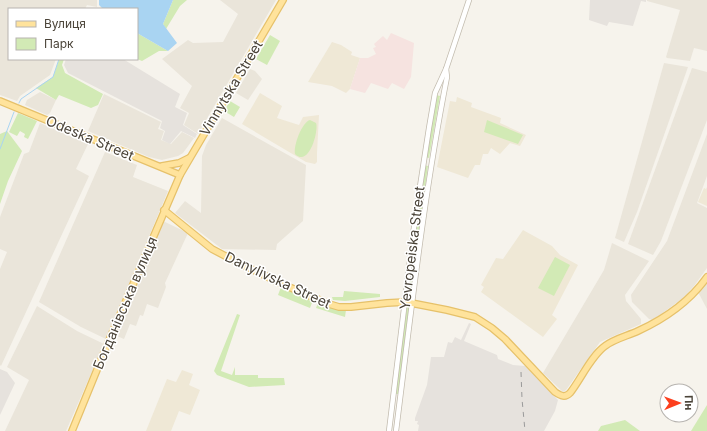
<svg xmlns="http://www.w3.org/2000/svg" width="707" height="431" font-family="Inter,sans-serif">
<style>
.residential{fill:#eae5da}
.industrial{fill:#e6e2dd}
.education{fill:#efe8d6}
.medical{fill:#f6e3e0}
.green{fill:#d2eab5}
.water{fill:#a9d4f2}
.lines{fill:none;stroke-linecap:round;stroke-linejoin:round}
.stream{stroke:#a9d4f2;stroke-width:1}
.minor-casing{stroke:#c2bbae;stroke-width:6}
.major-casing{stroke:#e6c16a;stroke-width:8}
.minor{stroke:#fff;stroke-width:4.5}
.major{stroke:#ffe39c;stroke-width:5.5}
.rail{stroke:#9a9a9a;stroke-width:1;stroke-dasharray:5 5;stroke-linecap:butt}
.labels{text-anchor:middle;stroke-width:3;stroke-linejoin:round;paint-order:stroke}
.street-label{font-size:14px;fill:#4b4439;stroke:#fff}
</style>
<rect width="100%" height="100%" fill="#f6f3ec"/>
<g class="residential">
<path d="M0 0H97V7L87 5 85 9H9V59H56L50 75 20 96 17 101 0 95Z"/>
<path d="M220 0H276L198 134 184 125 189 113 180 108 192 86 162 59 188 40 193 43 223 42 238 14Z"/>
<path d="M647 0H707V51L694 48 690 61 667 58 666 57 680 10 647 1Z"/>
<path d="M664 63 688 67 637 212 624 242 615 238Z"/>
<path d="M692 68 707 72V120L661 241 653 255 628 244Z"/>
<path d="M250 69 255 71 262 79 248 100 236 93Z"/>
<path d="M40 92 56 100 50 113 47 115 25 105 27 100Z"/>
<path d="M104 94 161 122 158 129 164 131 161 140 171 144 182 132 194 138 183 153 178 156 162 160 149 157 88 131Z"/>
<path d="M222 118 306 165 303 221 277 244 276 250 222 249 175 213 185 201 201 213 202 156 206 145Z"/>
<path d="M40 123 88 144 76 169 89 176 1 366 0 365V269L7 252 0 249V217L24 154 29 152Z"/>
<path d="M707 134V176L697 203 707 208V268L694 286 683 298 657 317 652 320 649 319 632 302 631 295 667 241Z"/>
<path d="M105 152 137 165 133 177 168 191 106 339 81 327 39 302Z"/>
<path d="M163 221 188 233 165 283 166 287 158 308 147 304 143 316 140 315 136 326 130 324 124 339 112 334Z"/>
<path d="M612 243 649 261 625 295 626 301 641 319V324L600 342 566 390 563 392 543 373 604 270Z"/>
<path d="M707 282V309L698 292Z"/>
<path d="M37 306 77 331 104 344 66 431H5L29 380 7 367Z"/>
</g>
<g class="industrial">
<path d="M590 0H646V2L641 1 633 26 609 22 607 26 589 20Z"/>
<path d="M66 59H123L180 94 175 107 187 113 183 125 197 134 195 138 181 131 170 144 162 140 165 131 160 128 162 121 68 73 64 65Z"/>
<path d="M469 323 471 324 464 341 497 355 498 359 513 365 525 366 558 400 555 411 544 431H418L419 425 417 424 418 421H415V418L427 385 431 357H444L448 342 452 343 455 337 461 340Z"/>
<path d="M0 369 7 372 15 383 0 415Z"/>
</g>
<g class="education">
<path d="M332 42 341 45 352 52 351 55 360 58 350 89 346 93 332 86 308 82Z"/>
<path d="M260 93 282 106 277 118 299 125 303 117 319 115 317 153V162L315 164 306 162 242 124Z"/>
<path d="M457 97 472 103 471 107 501 118 500 123 526 135 520 146 510 143 500 154 491 148 488 154H483L480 165H475L468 178 437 167 450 101 456 102Z"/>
<path d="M707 187V206L698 202 704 188 706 189Z"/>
<path d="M523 230 552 246 560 255 578 265 552 315 557 319 543 337 481 292 484 287 481 285 496 258 503 259Z"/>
<path d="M182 370 193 374 189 385 200 390 190 415 179 411 171 431H146L167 379 176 382Z"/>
</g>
<path class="medical" d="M391 33 414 43 411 77 404 89 392 83 388 89 371 83 365 93 350 89 360 58H368L376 54 373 48 376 47 374 44 383 36 387 40Z"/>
<g class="green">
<path d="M173 0H187L180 6 166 29 163 24Z"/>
<path d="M137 33 168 51H159L142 61 137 59Z"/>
<path d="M270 35 280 41 267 65 256 59Z"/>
<path d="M59 59H64L62 65 65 73 103 94 98 105 91 108 59 95 56 100 36 88 53 77Z"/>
<path d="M436 95 440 96 429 158 425 157Z"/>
<path d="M230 101 240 107 234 117 224 111Z"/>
<path d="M18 113 37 121 28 139 24 137 25 134 20 131 17 136 9 132Z"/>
<path d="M310 120 316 123C319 130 309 168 295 154 293 146 302 122 310 120Z"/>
<path d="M487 120 523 135 518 144 484 132Z"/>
<path d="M7 131 22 151 8 181 0 204V134Z"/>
<path d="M424 165 428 166 421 217H416Z"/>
<path d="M416 224H420L411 300 407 299Z"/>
<path d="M555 257 570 265 554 296 538 288Z"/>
<path d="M281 287 313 300 310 308 278 295Z"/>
<path d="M344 291 380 294V297L345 301 333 300 332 297H343Z"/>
<path d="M318 303 334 309 346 310 345 317 316 308Z"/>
<path d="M407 306 411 307 399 394H395Z"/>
<path d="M237 314 240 315 221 371 232 375 235 367V375H258V378H284L285 385 249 387 217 375 214 371Z"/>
<path d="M707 405V431H691Z"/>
<path d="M625 420 640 431H598L601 426Z"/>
</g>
<path class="water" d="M99 0H173L163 24 177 43 168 51 137 33V9H103L99 5Z"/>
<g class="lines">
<g class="stream">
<path d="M88 9H89"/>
<path d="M19 103 21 99 53 77 59 59"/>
<path d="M0 149 14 112"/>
</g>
<g class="minor-casing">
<g id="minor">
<path d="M389 431 415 219 429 128 435 93 446 69 469 0"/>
<path d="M396 431C411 313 424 194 447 77L446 69"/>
</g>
</g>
<g class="major-casing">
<g id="major">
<path d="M0 101 180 175"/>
<path d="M162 166 179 163 189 158"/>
<path d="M164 210 212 249 229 258 282 284 329 304 339 307H351L387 303 406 302 447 310 475 317 492 328 505 339 555 392C561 396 565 398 570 393 581 379 591 356 605 346 614 339 627 336 638 331 664 319 690 301 707 277"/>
<path d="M72 431 110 338 180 175 283 0"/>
</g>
</g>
<use href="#minor" class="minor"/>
<use href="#major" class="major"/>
<path class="rail" d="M521 372 522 399 525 431"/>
</g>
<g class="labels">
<g class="street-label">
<text transform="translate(231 88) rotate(-59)" y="5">Vinnytska Street</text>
<text transform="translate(90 138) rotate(23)" y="5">Odeska Street</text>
<text transform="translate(412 248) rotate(-83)" y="5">Yevropeiska Street</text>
<text transform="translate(278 280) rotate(25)" y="5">Danylivska Street</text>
<text transform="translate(125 303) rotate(-67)" y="5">Богданівська вулиця</text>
</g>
</g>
<rect x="8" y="8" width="130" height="52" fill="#ffffff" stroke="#b7b4b0"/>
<rect x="16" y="21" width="20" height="6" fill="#ffe39c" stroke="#b7b4b0"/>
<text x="44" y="28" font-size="12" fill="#4b4439">Вулиця</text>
<rect x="16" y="38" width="20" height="12" fill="#d2eab5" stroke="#b7b4b0"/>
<text x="44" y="48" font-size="12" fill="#4b4439">Парк</text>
<g transform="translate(679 403) rotate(89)"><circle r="19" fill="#ffffff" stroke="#b7b4b0"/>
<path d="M0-3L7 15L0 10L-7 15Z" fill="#fc3f1d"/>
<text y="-6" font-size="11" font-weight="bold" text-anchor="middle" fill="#4b4439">Пн</text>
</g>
</svg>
